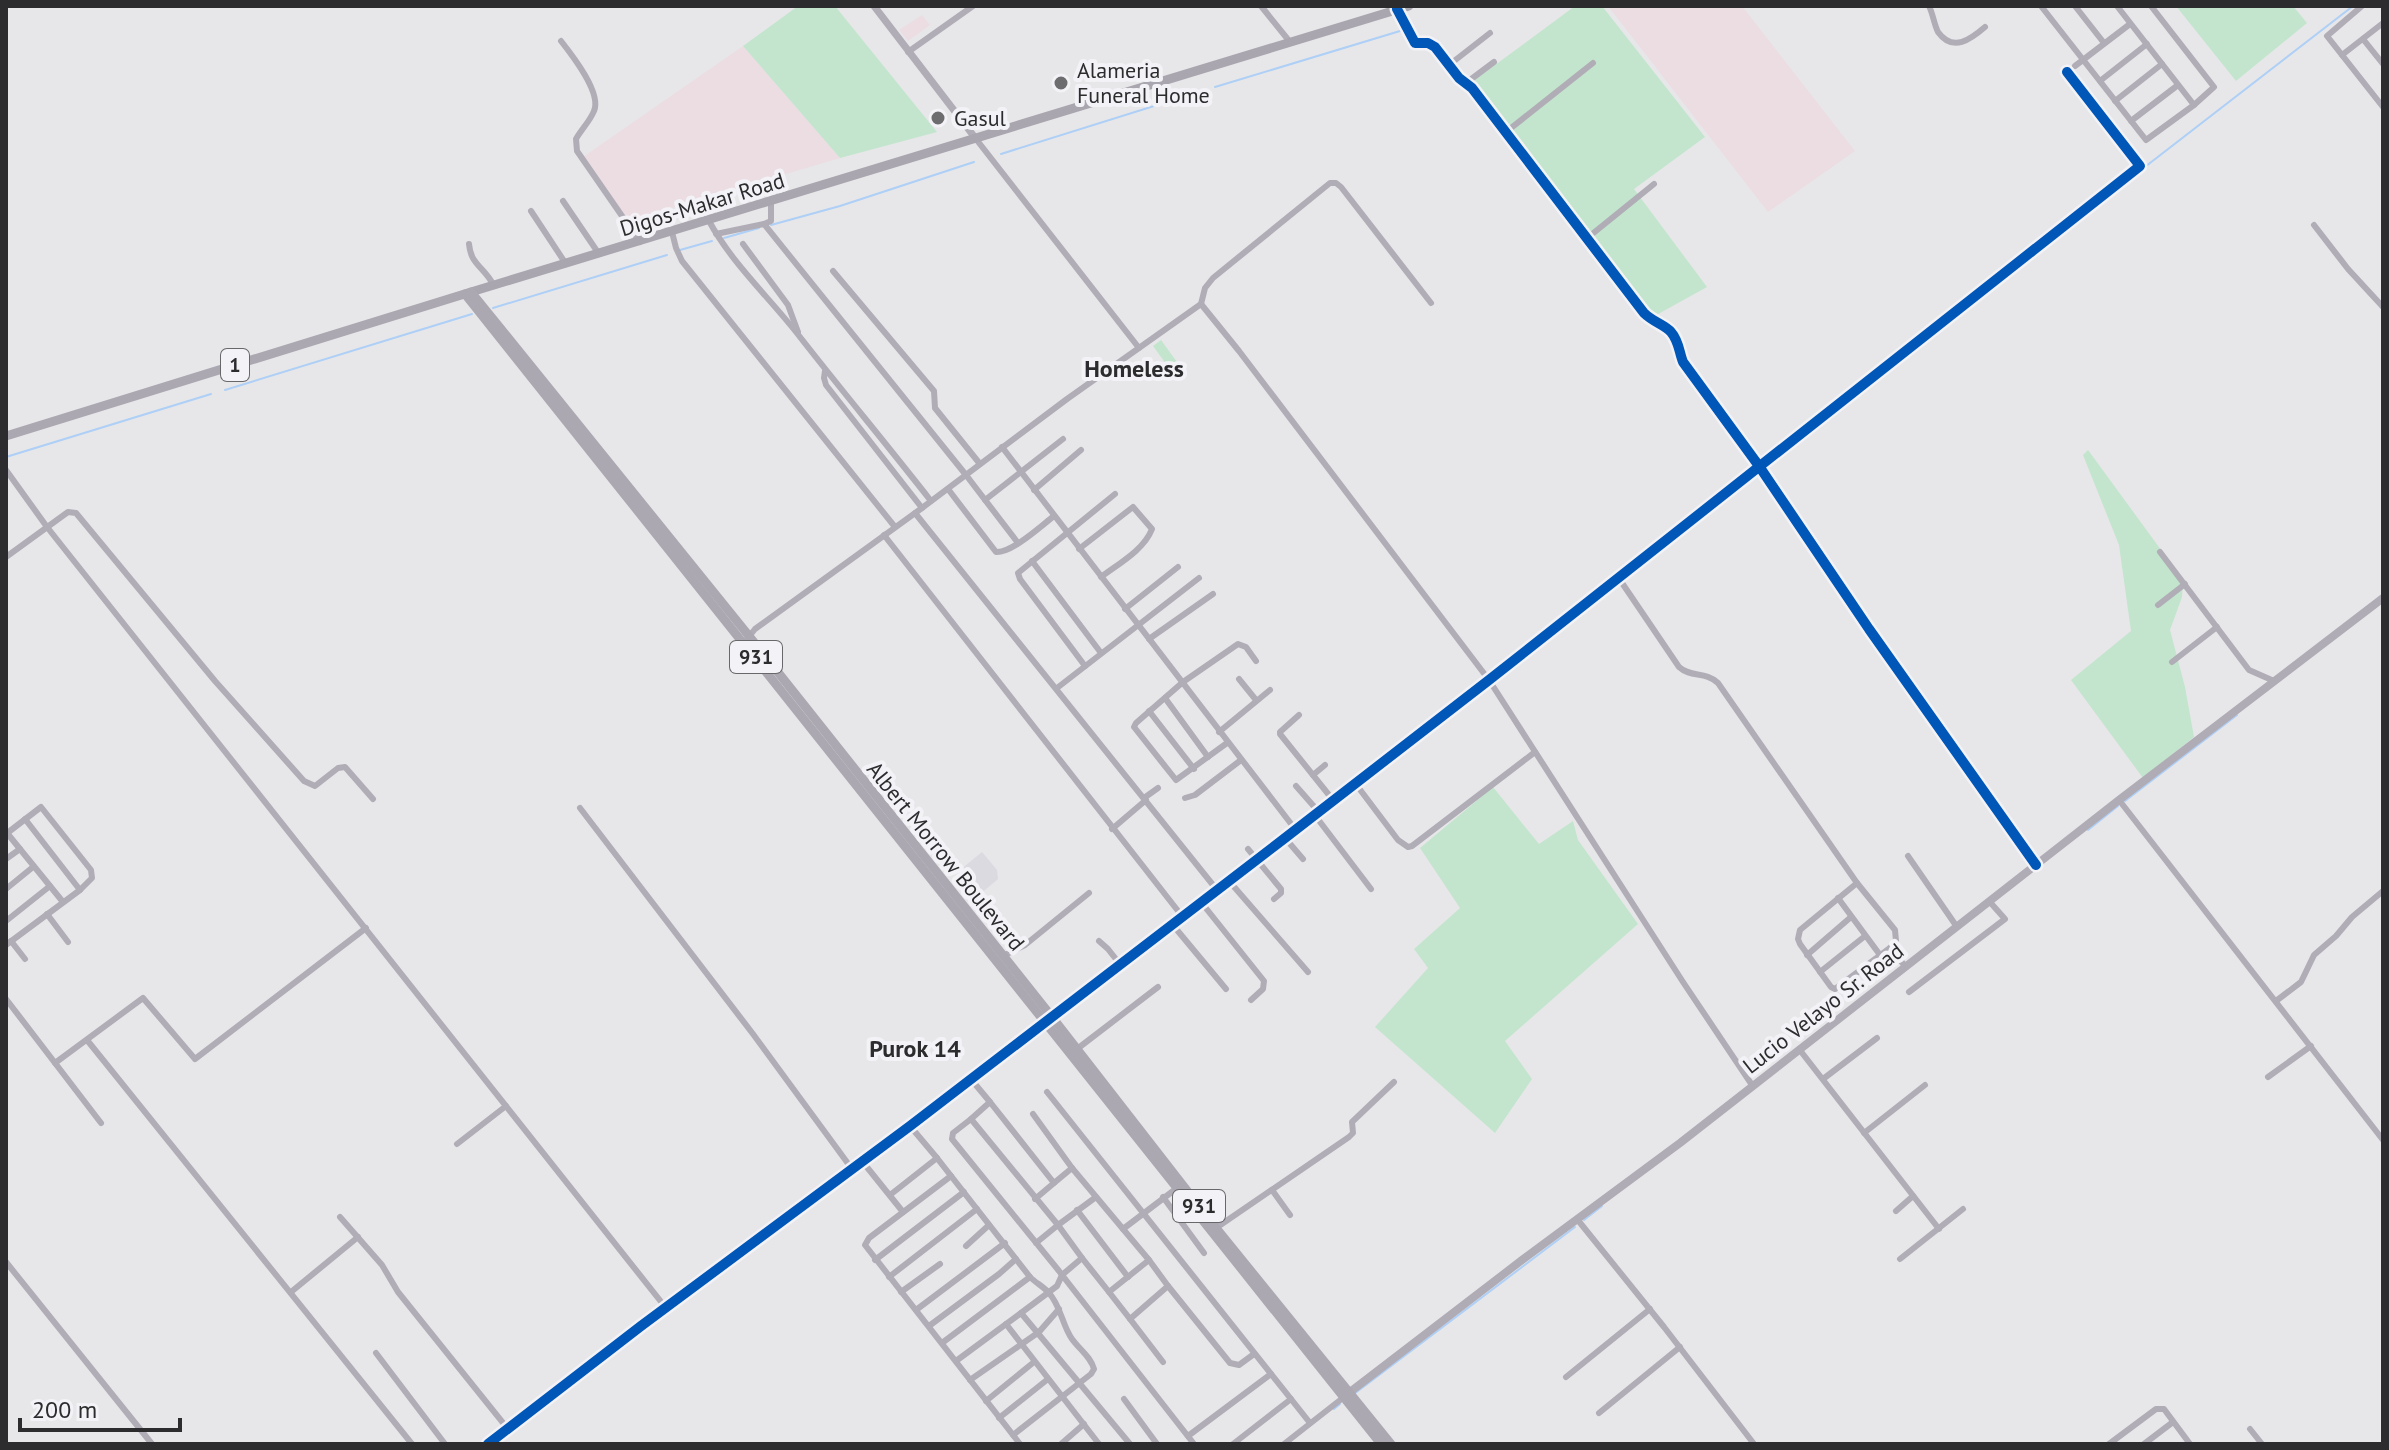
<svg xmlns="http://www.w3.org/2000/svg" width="2389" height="1450" font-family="'PT Sans',sans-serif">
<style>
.built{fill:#dbdae1}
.industrial{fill:#ebdde2}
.green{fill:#c3e5cd}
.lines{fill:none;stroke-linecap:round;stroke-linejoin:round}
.stream{stroke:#aecff6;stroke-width:2}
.minor{stroke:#b1adb7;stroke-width:6}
.tertiary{stroke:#b1adb7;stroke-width:7}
.secondary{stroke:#b0acb6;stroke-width:8}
.primary{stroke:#aaa6b0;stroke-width:9}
.trunk{stroke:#aca8b2;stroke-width:9}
.cycleway-casing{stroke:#f3f3f7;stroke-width:15}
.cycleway{stroke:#0057b8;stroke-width:10}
.poi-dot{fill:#6d6d6f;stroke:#f3f3f7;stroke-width:3}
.labels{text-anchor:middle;stroke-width:8;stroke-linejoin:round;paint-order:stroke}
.shield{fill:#f3f3f7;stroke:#68676a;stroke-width:2}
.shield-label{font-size:20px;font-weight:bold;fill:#2c2b2d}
.poi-label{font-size:22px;fill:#2c2b2d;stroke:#f3f3f7;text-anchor:start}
.street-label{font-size:22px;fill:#2c2b2d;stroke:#f3f3f7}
.neighbourhood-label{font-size:24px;font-weight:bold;fill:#2c2b2d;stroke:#f3f3f7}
</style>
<rect width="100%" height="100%" fill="#e7e7e9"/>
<path class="built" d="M982 852 997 870 998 879 979 895 959 871Z"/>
<g class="industrial">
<path d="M1608 6H1742L1855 151 1768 212Z"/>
<path d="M922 15 930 25 908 41 899 30Z"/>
<path d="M743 46 840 158 628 221 583 157Z"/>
</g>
<g class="green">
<path d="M798 6H835L937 132 840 158 743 46Z"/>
<path d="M1575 6H1602L1705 137 1634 189 1707 287 1651 318 1468 85Z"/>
<path d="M2176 6H2293L2307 23 2236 81Z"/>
<path d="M1161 340 1177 362 1169 368 1153 346Z"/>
<path d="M2088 450 2183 580 2182 597 2170 630 2185 687 2194 737 2143 778 2071 680 2131 631 2119 545 2083 455Z"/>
<path d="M1493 787 1539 844 1573 821 1578 840 1638 924 1505 1041 1532 1079 1495 1133 1375 1027 1428 968 1414 949 1460 908 1420 848Z"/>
</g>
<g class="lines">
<g class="stream">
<path d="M1215 87 1400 31"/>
<path d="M1001 154 1186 96"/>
<path d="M2097 204 2353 6"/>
<path d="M771 225 840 206 974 162"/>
<path d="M724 238 759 228"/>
<path d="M680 250 712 241"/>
<path d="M493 308 667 255"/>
<path d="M225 390 472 314"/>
<path d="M1852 397 1988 290"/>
<path d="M6 457 211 394"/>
<path d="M2125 801 2237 715"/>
<path d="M2088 830 2118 806"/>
<path d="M1584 1220 1602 1206"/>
<path d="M772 1233 822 1195"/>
<path d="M685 1299 760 1243"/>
<path d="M1354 1394 1575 1227"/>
<path d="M1334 1409 1340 1404"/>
<path d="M494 1444 560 1394"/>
</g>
<g class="minor">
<path d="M1261 6 1290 42"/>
<path d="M1929 6C1933 14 1934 24 1938 32 1953 53 1971 39 1985 27"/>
<path d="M2041 6 2146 140 2194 105 2214 87 2151 6"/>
<path d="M2075 6 2104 43"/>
<path d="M2117 6 2194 105"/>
<path d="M2362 6 2327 36 2383 107"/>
<path d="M1397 9 1415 43H1428L1435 47 1459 78 1472 88 1644 313C1653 322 1665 325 1671 332 1679 341 1679 352 1683 362L1759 466 1869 629 2036 865"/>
<path d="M2363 39 2383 64"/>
<path d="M561 41C572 55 602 93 594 111 590 121 581 130 576 139L577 151 640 242"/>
<path d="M908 52 973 6"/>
<path d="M2342 55 2383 23"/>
<path d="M1449 65 1490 33"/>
<path d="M2075 66 2130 24"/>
<path d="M2100 81 2147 44"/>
<path d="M1466 83 1494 62"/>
<path d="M2115 101 2162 64"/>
<path d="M2131 121 2178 85"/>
<path d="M1506 132 1593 63"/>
<path d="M976 139 1139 348"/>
<path d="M563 201 599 254"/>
<path d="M531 211 566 264"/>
<path d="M709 221C733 265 770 298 800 337 843 392 888 446 931 501"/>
<path d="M764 224 771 221V202"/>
<path d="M2314 225 2348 269 2383 307"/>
<path d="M672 232 676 248 682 261 895 527"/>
<path d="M716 234 764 224 966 475 1018 543"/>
<path d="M1586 239 1654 184"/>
<path d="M469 244C471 266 484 266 494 286"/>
<path d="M743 244 788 305 798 332"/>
<path d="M833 271 934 391 935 408 980 464"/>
<path d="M1201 304 1239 351 1489 680 1683 982 1752 1085"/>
<path d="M825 371 824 378 826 385 922 508"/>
<path d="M1002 447 1295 829"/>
<path d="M6 470 47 527 666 1308"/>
<path d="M948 489 996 552C1012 553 1041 526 1054 516"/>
<path d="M1034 490 1081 450"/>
<path d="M985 500 1063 439"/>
<path d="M915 513 1217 890"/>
<path d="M884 535 1182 916"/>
<path d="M1079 549 1133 507 1152 529C1144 550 1118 564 1101 577"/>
<path d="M2160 552 2249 670 2274 681"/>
<path d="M6 557 68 512 76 513 215 681 304 781 315 786 338 768 345 767 373 799"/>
<path d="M1032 561 1101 653"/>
<path d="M1618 577 1679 667C1691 678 1705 671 1718 683L1857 883 1895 930 1896 941 1890 948 1905 966"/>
<path d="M2158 605 2185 584"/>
<path d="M1125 609 1178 567"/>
<path d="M747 639 755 629 922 508 1067 399 1201 304 1205 288 1213 278 1330 183H1336L1341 187 1431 303"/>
<path d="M1149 639 1213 594"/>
<path d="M2172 662 2217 627"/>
<path d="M1085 666 1020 579 1018 573 1115 494"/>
<path d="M1239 679 1256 700"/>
<path d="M1057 688 1199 578"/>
<path d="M1165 698 1208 757"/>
<path d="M1149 711 1194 769"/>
<path d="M1299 715 1280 732V734L1333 800"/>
<path d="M1219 732 1270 690"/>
<path d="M1227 743 1176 780 1134 727 1136 723 1183 682 1238 644 1246 647 1256 661"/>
<path d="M1313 775 1325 765"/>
<path d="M1355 783 1398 840 1408 847 1412 846 1535 752"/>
<path d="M1296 786 1318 811"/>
<path d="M1144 798 1158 788"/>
<path d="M1185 798 1195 795 1241 760"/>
<path d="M2119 800 2383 1140"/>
<path d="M580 808 753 1034 852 1169"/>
<path d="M1314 814 1371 889"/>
<path d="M25 819 80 890"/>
<path d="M1112 829 1146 800"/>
<path d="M7 833 63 902"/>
<path d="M6 834 41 807 91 870 92 878 80 890 6 945"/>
<path d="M1285 838 1303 859"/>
<path d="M1248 849 1281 889V893L1274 899"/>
<path d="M1908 856 1957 927"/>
<path d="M6 859 20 849"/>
<path d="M1229 881 1308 972"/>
<path d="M1857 883 1800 930 1798 939 1800 944 1831 987 1835 989 1890 948"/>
<path d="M6 889 33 867"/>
<path d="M1838 898 1880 955"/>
<path d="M1201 902 1264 981 1263 989 1251 1000"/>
<path d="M47 914 68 942"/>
<path d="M6 921 50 886"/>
<path d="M1172 924 1226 989"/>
<path d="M11 941 25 959"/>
<path d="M1099 941 1108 949 1119 963"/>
<path d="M1807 955 1851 917"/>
<path d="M1003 956 1025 945 1089 893"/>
<path d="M1820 972 1865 936"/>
<path d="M1909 992 2005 919 1989 901"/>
<path d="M6 999 101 1123"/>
<path d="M2276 1001 2301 982 2314 955 2336 936 2352 917 2383 891"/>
<path d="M1052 1017 1489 680 2140 166 2067 72"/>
<path d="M87 1040 412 1444"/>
<path d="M1077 1049 1158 987"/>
<path d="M1799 1049 1939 1229"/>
<path d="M55 1063 143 998 195 1059 366 928"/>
<path d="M2268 1077 2311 1046"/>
<path d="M970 1078 990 1102"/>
<path d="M1823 1079 1877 1038"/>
<path d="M1047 1092 1291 1399 1233 1444"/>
<path d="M1033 1114 1072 1168 1123 1229 1177 1188"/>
<path d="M971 1119 990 1102 1054 1183 1072 1168"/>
<path d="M910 1126 937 1158"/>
<path d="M1864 1133 1925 1085"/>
<path d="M457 1144 506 1106"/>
<path d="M862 1161 903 1212"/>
<path d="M951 1176 869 1238 865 1245 1020 1444"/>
<path d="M1272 1190 1290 1215"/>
<path d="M890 1195 937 1158 1030 1277C1036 1283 1044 1287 1049 1293 1061 1306 1062 1325 1072 1339 1079 1349 1091 1357 1094 1369L1091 1374 1013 1435"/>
<path d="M1163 1197 1204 1253"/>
<path d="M1035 1199 1054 1183"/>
<path d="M1077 1210 1128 1277"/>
<path d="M1896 1211 1913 1196"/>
<path d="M340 1217 382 1265 398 1292 508 1429"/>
<path d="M1577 1219 1664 1327 1754 1444"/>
<path d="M1216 1228 1349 1137 1353 1133 1352 1122 1394 1082"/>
<path d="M1036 1243 1058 1225 1082 1258 1062 1275 1059 1271 952 1139 953 1133 971 1119 1058 1225 1096 1197"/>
<path d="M966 1246 989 1225"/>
<path d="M1082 1258 1109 1292 1149 1260 1123 1229"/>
<path d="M1900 1259 1963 1209"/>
<path d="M875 1260 964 1192"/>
<path d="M6 1262 152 1444"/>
<path d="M889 1277 977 1209"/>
<path d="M1168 1286 1230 1363 1239 1365 1254 1354"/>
<path d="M291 1292 358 1237"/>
<path d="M901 1292 940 1264"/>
<path d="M1109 1292 1130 1319 1168 1286 1149 1260"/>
<path d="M916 1310 1005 1243"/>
<path d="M1021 1313 1057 1286 1062 1275 1194 1444"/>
<path d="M1130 1319 1163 1362"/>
<path d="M1006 1324 1099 1444"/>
<path d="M929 1326 999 1274 1016 1259"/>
<path d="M942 1343 1030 1277"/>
<path d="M376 1353 445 1444"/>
<path d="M956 1361 1021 1313 1130 1444"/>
<path d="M1566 1377 1650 1309"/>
<path d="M970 1380 1039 1332 1059 1309"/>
<path d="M1124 1399 1157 1444"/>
<path d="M1291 1399 1310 1423"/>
<path d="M986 1401 1034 1362"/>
<path d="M1599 1413 1680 1347"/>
<path d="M999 1418 1048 1379"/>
<path d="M2250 1429 2262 1444"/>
<path d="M1188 1436 1271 1374"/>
<path d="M1061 1444 1084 1424"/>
<path d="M1284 1444 1344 1397"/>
<path d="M2109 1444 2156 1409H2164L2190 1444"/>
<path d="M2144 1444 2173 1422"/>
</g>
<g class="tertiary">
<path d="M874 6 976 139"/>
<path d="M488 1444 1047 1020"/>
</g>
<path class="secondary" d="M1350 1392 1522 1260 1680 1143 2119 800 2383 598"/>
<path class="primary" d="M471 292 1409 6"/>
<g class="trunk">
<path d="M465 294 1381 1444"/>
<path d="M6 436 471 292 749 636 1052 1017 1216 1228 1391 1444"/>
</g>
<g class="cycleway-casing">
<g id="cycleway">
<path d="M1397 9 1415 43H1428L1435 47 1459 78 1472 88 1644 313C1653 322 1665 325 1671 332 1679 341 1679 352 1683 362L1759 466 1869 629 2036 865"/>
<path d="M488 1444 641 1326 910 1126 1285 838 1489 680 2140 166 2067 72"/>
</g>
</g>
<use href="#cycleway" class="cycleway"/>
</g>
<g class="poi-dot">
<circle cx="1061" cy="83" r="8"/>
<circle cx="938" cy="118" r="8"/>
</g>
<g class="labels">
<g class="shield">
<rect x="221" y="349" width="28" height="32" rx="6"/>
<rect x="730" y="641" width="52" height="32" rx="6"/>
<rect x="1173" y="1190" width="52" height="32" rx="6"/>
</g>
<g class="shield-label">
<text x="235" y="372">1</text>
<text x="756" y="664">931</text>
<text x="1199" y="1213">931</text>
</g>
<g class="poi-label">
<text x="1077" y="78">Alameria<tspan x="1077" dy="25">Funeral Home</tspan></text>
<text x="954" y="126">Gasul</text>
</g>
<g class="street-label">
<text transform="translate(702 204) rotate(-17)" y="8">Digos-Makar Road</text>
<text transform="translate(946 856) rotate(51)" y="8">Albert Morrow Boulevard</text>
<text transform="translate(1823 1008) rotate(-38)" y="8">Lucio Velayo Sr. Road</text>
</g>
<g class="neighbourhood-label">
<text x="1134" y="377">Homeless</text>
<text x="915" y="1057">Purok 14</text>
</g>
</g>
<rect width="2389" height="1450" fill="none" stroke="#2c2b2d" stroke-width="16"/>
<path d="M20 1418v12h160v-12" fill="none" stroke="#2c2b2d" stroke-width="4"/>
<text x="32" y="1418" font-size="24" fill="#2c2b2d" stroke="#f3f3f7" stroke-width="6" paint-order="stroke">200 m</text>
</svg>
